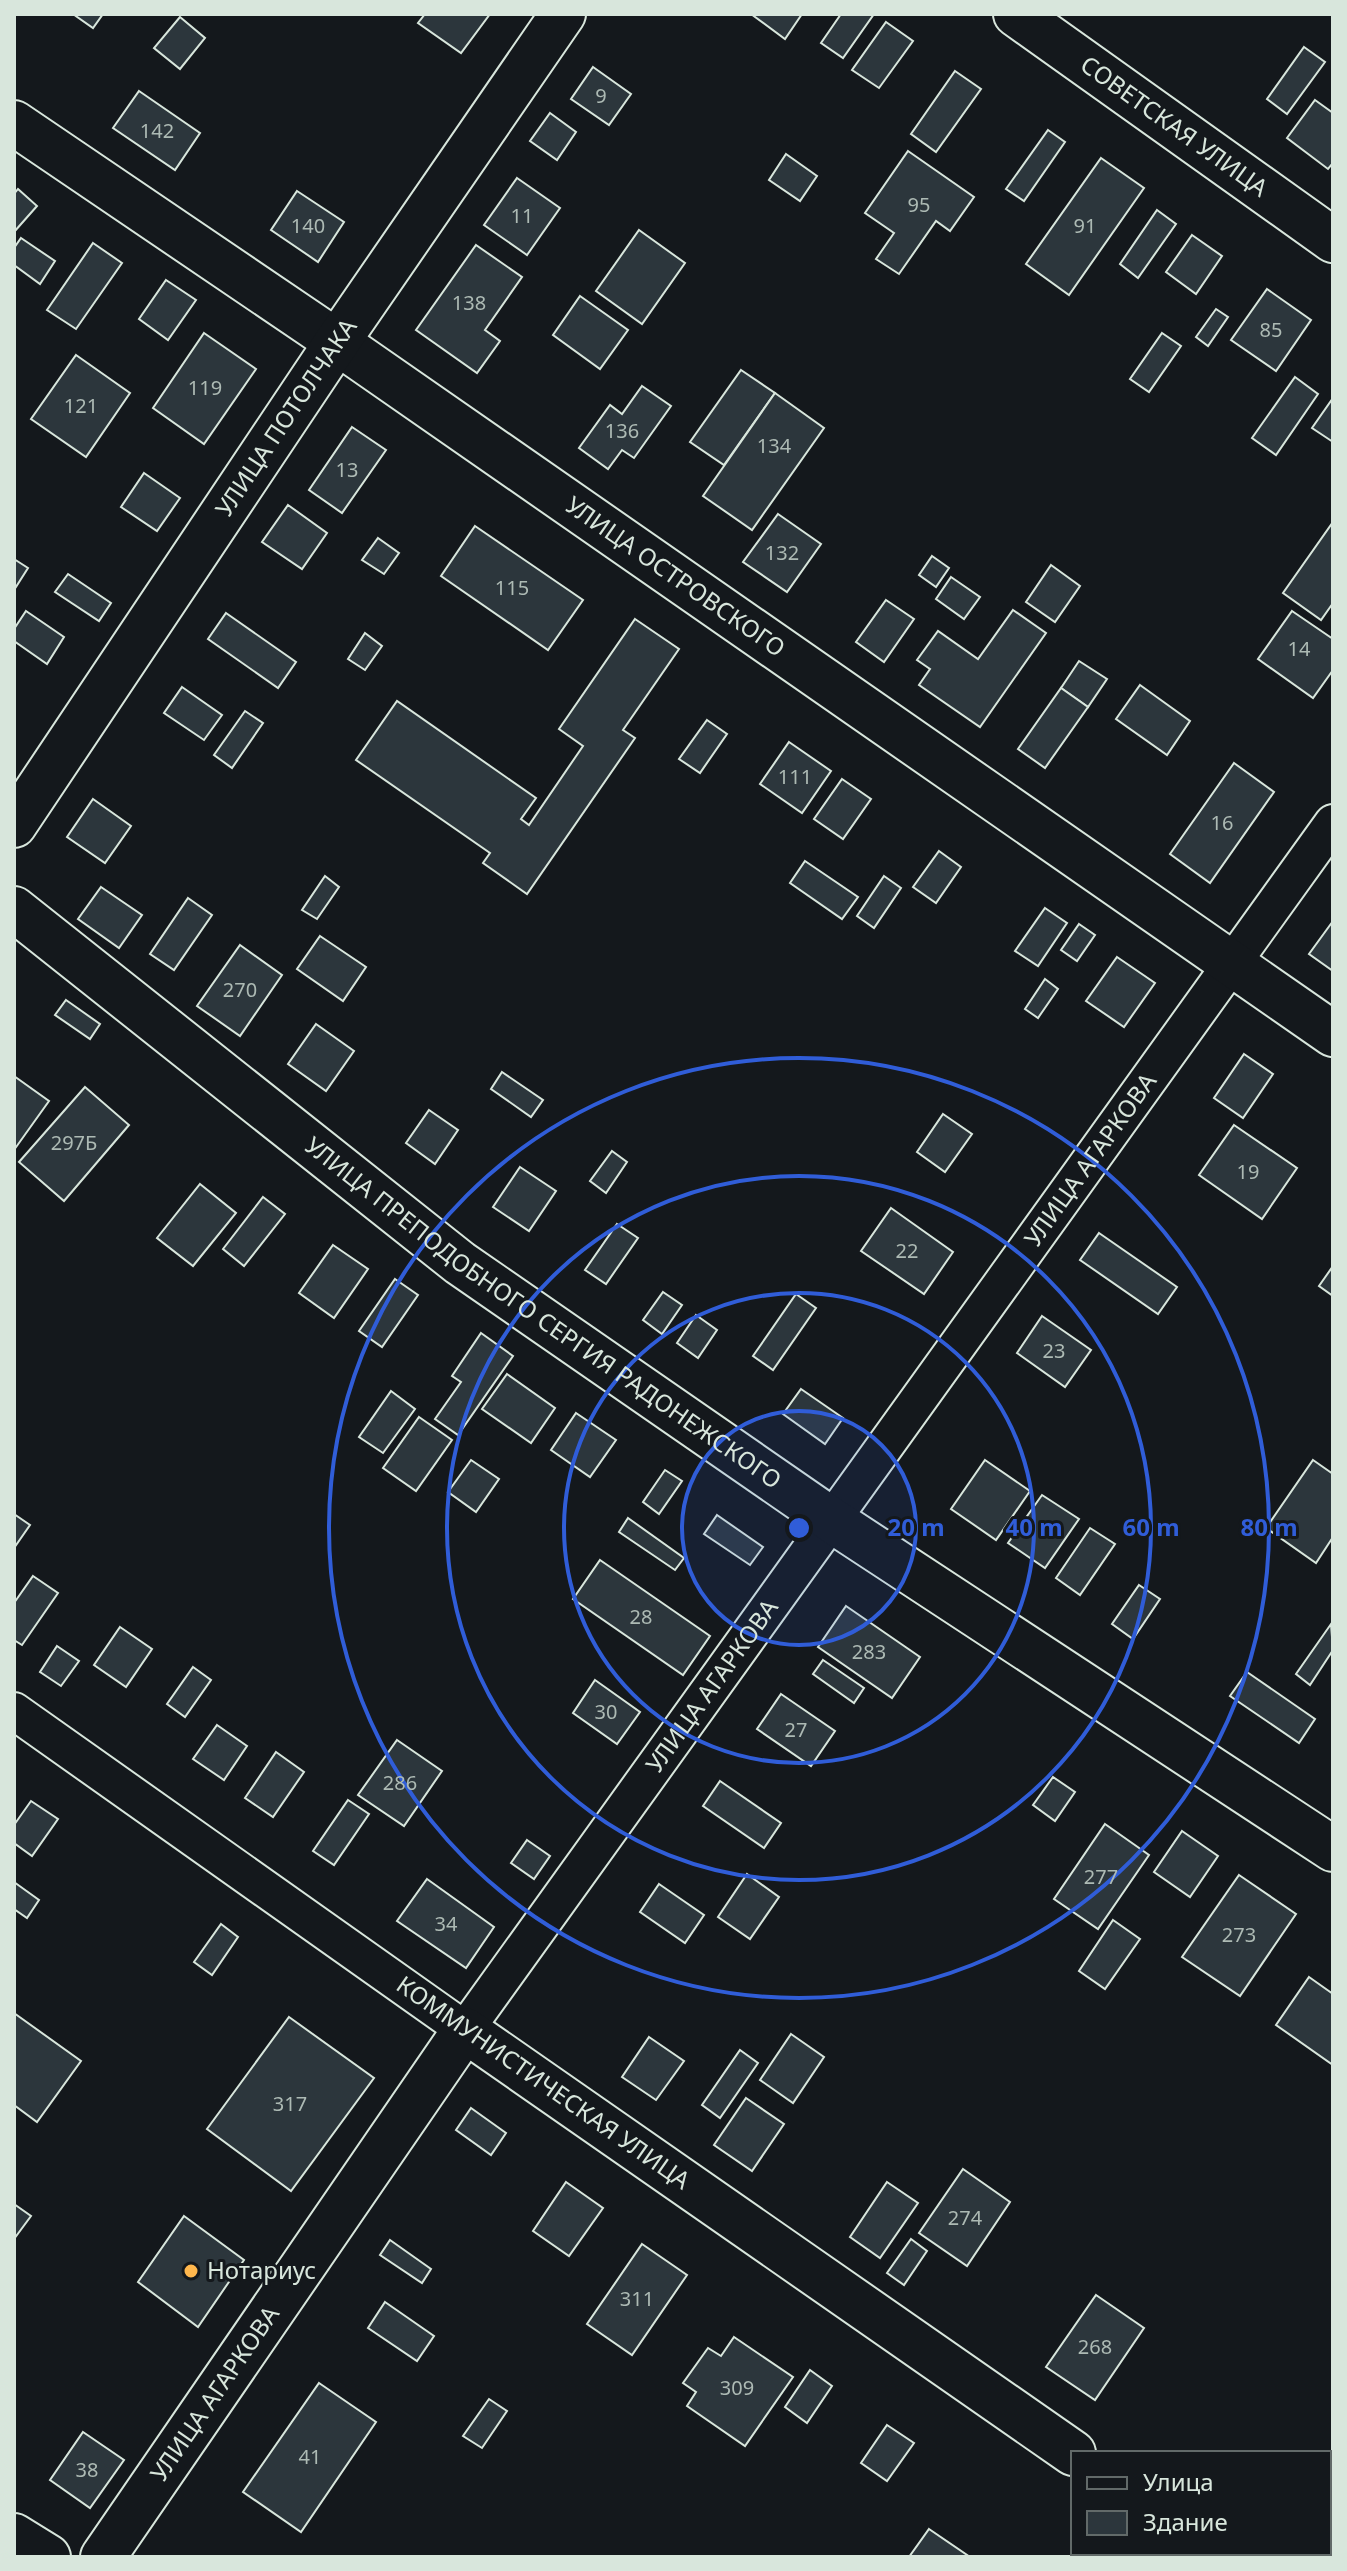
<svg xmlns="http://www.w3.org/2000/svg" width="1347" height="2571" font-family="'Noto Sans',sans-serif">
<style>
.building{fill:#2c363c;stroke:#d8e6dc;stroke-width:2}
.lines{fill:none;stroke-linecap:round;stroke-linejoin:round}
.minor-casing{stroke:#d8e6dc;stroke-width:40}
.tertiary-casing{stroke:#d8e6dc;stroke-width:48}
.minor{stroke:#14181c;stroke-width:36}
.tertiary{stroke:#14181c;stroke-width:44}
.ring{fill:none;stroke:#305dd8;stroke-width:4}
.poi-dot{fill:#ffb74d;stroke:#14181c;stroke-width:3}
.labels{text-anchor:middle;stroke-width:6;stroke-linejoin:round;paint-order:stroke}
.number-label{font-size:20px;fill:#adbab4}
.street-label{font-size:24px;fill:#d8e6dc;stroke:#14181c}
.poi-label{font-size:24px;fill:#d8e6dc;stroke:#14181c;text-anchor:start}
.centre{fill:#305dd8;stroke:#14181c;stroke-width:4}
.ring-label{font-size:24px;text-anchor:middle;font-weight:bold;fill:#305dd8;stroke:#14181c;stroke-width:6;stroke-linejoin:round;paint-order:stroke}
</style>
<rect width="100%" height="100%" fill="#14181c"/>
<g class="building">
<path d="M73 14H103L93 28Z"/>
<path d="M425 14H490L461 53 418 23Z"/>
<path d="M751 14H802L785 39Z"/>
<path d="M841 14H874L843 58 821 43Z"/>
<path d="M180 17 205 38 180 69 154 48Z"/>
<path d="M886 22 913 41 879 88 852 70Z"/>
<path d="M1304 47 1325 62 1287 114 1267 99Z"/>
<path d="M593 67 631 94 609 125 571 99Z"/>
<path d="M955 71 981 89 936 152 911 134Z"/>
<path d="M139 91 200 133 175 170 113 128Z"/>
<path d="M1315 100 1333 113V163L1328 169 1287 138Z"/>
<path d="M550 113 576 132 557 160 530 141Z"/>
<path d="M1048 130 1065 142 1024 201 1006 189Z"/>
<path d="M908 151 974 197 950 231 936 221 899 274 876 259 894 233 865 213Z"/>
<path d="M786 154 817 176 800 201 769 180Z"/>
<path d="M1101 158 1144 188 1069 295 1026 264Z"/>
<path d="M517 178 560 208 527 255 484 225Z"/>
<path d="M18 189 37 206 14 232V194Z"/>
<path d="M297 191 344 222 318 262 271 230Z"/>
<path d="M1157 210 1176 224 1138 278 1120 264Z"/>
<path d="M639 230 685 263 642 324 596 291Z"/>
<path d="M1192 235 1222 256 1196 294 1166 272Z"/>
<path d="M21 238 55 261 40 284 14 265V248Z"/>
<path d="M93 243 122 263 76 329 47 310Z"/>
<path d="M476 245 522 277 485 330 500 341 477 373 416 330Z"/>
<path d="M166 280 196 300 168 340 139 319Z"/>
<path d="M1267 289 1311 320 1276 371 1231 340Z"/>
<path d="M580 296 628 330 600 369 553 335Z"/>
<path d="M1216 309 1228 317 1208 346 1196 337Z"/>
<path d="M204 333 256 369 204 444 153 408Z"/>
<path d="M1162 333 1181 346 1149 392 1130 379Z"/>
<path d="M76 355 130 393 86 457 31 419Z"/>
<path d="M741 370 775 393 724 465 690 442Z"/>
<path d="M1295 377 1318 394 1276 455 1252 438Z"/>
<path d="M642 386 671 406 634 458 622 450 608 469 579 448 610 405 622 414Z"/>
<path d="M775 393 824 428 752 530 703 496Z"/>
<path d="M1333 398V442L1312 428Z"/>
<path d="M352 427 386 450 342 513 309 490Z"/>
<path d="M144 473 180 498 157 531 121 507Z"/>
<path d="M288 505 327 533 302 569 262 542Z"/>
<path d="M778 514 821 544 787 592 743 562Z"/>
<path d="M1333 522V603L1321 620 1283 593Z"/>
<path d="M475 526 583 600 548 650 441 576Z"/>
<path d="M378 538 399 553 384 574 362 560Z"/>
<path d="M932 556 949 568 936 587 919 575Z"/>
<path d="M14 559 28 568 14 590Z"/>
<path d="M1051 565 1080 586 1055 622 1026 602Z"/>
<path d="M68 574 111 603 99 621 55 592Z"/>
<path d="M951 577 980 597 964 619 936 599Z"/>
<path d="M886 600 914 619 884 662 856 642Z"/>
<path d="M1013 610 1046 633 980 727 919 685 930 669 917 660 938 631 978 659Z"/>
<path d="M26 611 64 637 47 664 14 641V629Z"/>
<path d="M1292 611 1333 639V670L1313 698 1258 659Z"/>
<path d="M226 613 296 662 278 688 208 639Z"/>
<path d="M635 619 679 649 623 730 635 738 527 894 483 863 490 853 356 760 397 701 536 798 521 819 529 825 583 746 559 729Z"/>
<path d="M365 633 382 646 365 670 348 659Z"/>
<path d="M1079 661 1107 679 1088 707 1061 688Z"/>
<path d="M1140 685 1190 721 1167 755 1116 719Z"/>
<path d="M182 687 222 715 204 740 164 713Z"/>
<path d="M1061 688 1088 707 1045 768 1018 749Z"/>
<path d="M245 711 263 723 232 768 214 755Z"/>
<path d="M707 720 727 734 700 773 679 759Z"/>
<path d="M789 742 831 771 802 813 760 784Z"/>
<path d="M1234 763 1274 792 1210 883 1170 854Z"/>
<path d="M842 779 871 799 843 839 814 819Z"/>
<path d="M93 799 131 826 105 863 67 837Z"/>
<path d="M939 851 961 867 936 903 913 887Z"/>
<path d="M805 861 858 897 842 919 790 883Z"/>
<path d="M325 876 339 887 317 919 302 910Z"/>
<path d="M884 876 901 888 874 928 857 916Z"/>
<path d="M101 887 142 915 119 948 78 919Z"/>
<path d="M188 898 212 915 174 970 150 954Z"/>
<path d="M1045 908 1067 923 1038 966 1015 951Z"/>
<path d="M1333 921V971L1309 954Z"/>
<path d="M1079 924 1095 935 1077 961 1061 950Z"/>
<path d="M320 936 366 967 343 1001 297 969Z"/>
<path d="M240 945 282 975 240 1036 197 1006Z"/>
<path d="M1117 957 1155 983 1124 1027 1086 1001Z"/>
<path d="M1045 979 1058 989 1038 1018 1025 1009Z"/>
<path d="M66 1000 100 1024 90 1039 55 1015Z"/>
<path d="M316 1024 354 1051 326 1091 288 1064Z"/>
<path d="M1244 1054 1273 1074 1243 1118 1214 1098Z"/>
<path d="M502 1072 543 1100 531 1117 491 1089Z"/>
<path d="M14 1076 49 1101 14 1150Z"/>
<path d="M85 1087 129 1125 64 1201 19 1162Z"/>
<path d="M429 1110 458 1130 435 1164 406 1143Z"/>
<path d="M943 1114 972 1134 945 1172 917 1152Z"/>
<path d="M1234 1125 1297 1168 1262 1219 1199 1175Z"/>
<path d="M612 1151 627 1162 606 1193 590 1181Z"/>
<path d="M520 1167 556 1191 529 1231 493 1207Z"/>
<path d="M200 1184 236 1213 193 1266 157 1238Z"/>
<path d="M263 1197 285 1214 244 1266 223 1249Z"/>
<path d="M891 1208 953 1252 924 1294 861 1251Z"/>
<path d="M617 1224 638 1238 606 1284 585 1270Z"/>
<path d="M1099 1233 1177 1287 1158 1314 1080 1260Z"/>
<path d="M333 1245 368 1269 334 1318 299 1293Z"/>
<path d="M1333 1266V1296L1319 1286Z"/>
<path d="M395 1279 418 1295 382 1347 359 1331Z"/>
<path d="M663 1292 682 1305 662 1334 643 1320Z"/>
<path d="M796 1294 816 1308 773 1370 753 1356Z"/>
<path d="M696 1315 717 1330 698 1358 677 1343Z"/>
<path d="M1042 1316 1091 1350 1065 1387 1017 1353Z"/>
<path d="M481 1333 513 1356 458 1435 435 1419 461 1382 452 1376Z"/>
<path d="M507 1374 555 1408 531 1443 482 1409Z"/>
<path d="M801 1389 843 1418 825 1444 783 1414Z"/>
<path d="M391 1391 415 1409 383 1453 359 1437Z"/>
<path d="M576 1413 616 1440 590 1477 551 1450Z"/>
<path d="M419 1417 452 1440 416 1491 383 1468Z"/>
<path d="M471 1460 499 1479 476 1512 448 1492Z"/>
<path d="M985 1460 1030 1491 996 1540 951 1509Z"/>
<path d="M1313 1460 1333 1474V1537L1316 1563 1266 1528Z"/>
<path d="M665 1470 682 1481 659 1514 643 1502Z"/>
<path d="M1042 1495 1079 1519 1045 1568 1008 1543Z"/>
<path d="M14 1514 30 1525 14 1548Z"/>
<path d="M717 1515 763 1547 750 1565 704 1534Z"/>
<path d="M628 1518 684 1558 675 1570 619 1532Z"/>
<path d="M1090 1528 1115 1544 1080 1595 1056 1578Z"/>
<path d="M600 1560 710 1636 683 1675 573 1599Z"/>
<path d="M33 1576 58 1593 22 1645 14 1640V1603Z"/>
<path d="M1139 1585 1160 1599 1133 1639 1112 1624Z"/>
<path d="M846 1606 920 1657 892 1698 818 1647Z"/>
<path d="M1331 1624 1333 1650 1310 1685 1296 1674Z"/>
<path d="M120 1627 152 1649 126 1687 94 1665Z"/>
<path d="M57 1646 79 1661 61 1686 40 1672Z"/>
<path d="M823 1660 864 1688 854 1703 813 1674Z"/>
<path d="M193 1667 211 1680 185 1717 167 1704Z"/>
<path d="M1247 1672 1315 1719 1299 1743 1230 1696Z"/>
<path d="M595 1680 640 1712 617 1744 573 1713Z"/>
<path d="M781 1694 835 1731 811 1766 757 1729Z"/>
<path d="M217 1725 247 1746 224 1780 193 1759Z"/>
<path d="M397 1740 442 1771 404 1826 358 1795Z"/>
<path d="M276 1752 304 1772 273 1817 245 1798Z"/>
<path d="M1053 1777 1075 1792 1055 1821 1033 1805Z"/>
<path d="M720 1781 781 1823 764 1848 703 1806Z"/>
<path d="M348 1800 369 1814 334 1865 313 1851Z"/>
<path d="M31 1801 58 1819 32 1856 14 1843V1825Z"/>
<path d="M1105 1824 1149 1855 1098 1929 1054 1899Z"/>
<path d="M1182 1831 1218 1856 1190 1897 1154 1872Z"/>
<path d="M527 1840 550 1856 534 1879 511 1863Z"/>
<path d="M747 1874 779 1897 750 1939 718 1917Z"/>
<path d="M1239 1875 1296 1914 1240 1996 1182 1957Z"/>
<path d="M427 1879 494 1927 466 1968 397 1921Z"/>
<path d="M14 1882 39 1900 27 1918 14 1909Z"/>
<path d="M659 1884 704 1915 685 1943 640 1912Z"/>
<path d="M1113 1920 1140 1939 1105 1989 1079 1971Z"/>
<path d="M221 1924 238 1937 212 1975 194 1962Z"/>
<path d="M1309 1977 1333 1994V2065L1276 2025Z"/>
<path d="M14 2013 81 2061 37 2122 14 2105Z"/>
<path d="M289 2017 374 2078 291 2191 207 2129Z"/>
<path d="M791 2034 824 2057 793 2103 760 2080Z"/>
<path d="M649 2037 684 2061 656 2100 622 2077Z"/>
<path d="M740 2050 758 2063 720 2118 702 2105Z"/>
<path d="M746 2098 784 2124 752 2171 714 2145Z"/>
<path d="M471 2108 506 2133 491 2155 456 2130Z"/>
<path d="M963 2169 1010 2202 967 2266 919 2233Z"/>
<path d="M566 2182 603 2208 569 2256 533 2231Z"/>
<path d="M887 2182 918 2203 880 2258 850 2237Z"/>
<path d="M14 2204 31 2216 14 2239Z"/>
<path d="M184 2216 244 2260 198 2327 138 2282Z"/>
<path d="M911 2239 927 2251 904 2285 887 2273Z"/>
<path d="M390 2240 431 2269 422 2283 380 2255Z"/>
<path d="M642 2244 687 2275 632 2355 587 2324Z"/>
<path d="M1096 2295 1144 2328 1095 2400 1046 2367Z"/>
<path d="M385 2302 434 2336 417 2361 368 2328Z"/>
<path d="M734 2337 793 2377 745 2446 687 2406 696 2392 683 2383 708 2348 721 2356Z"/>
<path d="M810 2370 832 2386 807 2423 785 2407Z"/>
<path d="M319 2383 376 2422 301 2532 243 2492Z"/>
<path d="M489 2399 507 2411 482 2448 463 2436Z"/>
<path d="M887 2425 914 2443 887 2481 861 2463Z"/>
<path d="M83 2432 124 2460 90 2508 50 2480Z"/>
<path d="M929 2529 970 2557H909Z"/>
</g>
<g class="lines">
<g class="minor-casing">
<g id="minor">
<path id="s1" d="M14 1711 465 2030 1333 823"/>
</g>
</g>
<g class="tertiary-casing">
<g id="tertiary">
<path id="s2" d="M1016 14 1333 240"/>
<path id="s3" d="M14 123 337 342 1333 1034"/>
<path id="s4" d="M14 825 337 342 563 14"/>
<path id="s5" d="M14 909 460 1263 833 1521 1333 1849"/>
<path d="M14 2536 48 2557"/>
<path d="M1216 2553 1222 2557"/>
<path id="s6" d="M103 2557 465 2030 1073 2453"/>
</g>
</g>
<use href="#minor" class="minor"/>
<use href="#tertiary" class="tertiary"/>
</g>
<circle cx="799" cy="1528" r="117" fill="#305dd8" fill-opacity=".12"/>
<g class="ring">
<circle cx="799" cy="1528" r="117"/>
<circle cx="799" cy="1528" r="235"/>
<circle cx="799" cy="1528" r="352"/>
<circle cx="799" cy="1528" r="470"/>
</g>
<circle class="poi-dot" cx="191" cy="2271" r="8"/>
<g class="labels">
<g class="number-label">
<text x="601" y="103">9</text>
<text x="157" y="138">142</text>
<text x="919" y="212">95</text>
<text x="522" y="223">11</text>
<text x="308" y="233">140</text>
<text x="1085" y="233">91</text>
<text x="469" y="310">138</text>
<text x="1271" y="337">85</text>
<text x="205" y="395">119</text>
<text x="81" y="413">121</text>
<text x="622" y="438">136</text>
<text x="774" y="453">134</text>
<text x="347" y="477">13</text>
<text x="782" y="560">132</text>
<text x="512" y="595">115</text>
<text x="1299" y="656">14</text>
<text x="795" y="784">111</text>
<text x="1222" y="830">16</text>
<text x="240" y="997">270</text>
<text x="74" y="1150">297Б</text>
<text x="1248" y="1179">19</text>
<text x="907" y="1258">22</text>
<text x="1054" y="1358">23</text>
<text x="641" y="1624">28</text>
<text x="869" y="1659">283</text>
<text x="606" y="1719">30</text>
<text x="796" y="1737">27</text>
<text x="400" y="1790">286</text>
<text x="1101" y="1884">277</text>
<text x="446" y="1931">34</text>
<text x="1239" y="1942">273</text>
<text x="290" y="2111">317</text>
<text x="965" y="2225">274</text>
<text x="637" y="2306">311</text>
<text x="1095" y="2354">268</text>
<text x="737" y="2395">309</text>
<text x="310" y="2464">41</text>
<text x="87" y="2477">38</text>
</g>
<g class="street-label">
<text dy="8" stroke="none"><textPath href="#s2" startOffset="194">СОВЕТСКАЯ УЛИЦА</textPath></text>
<text dy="8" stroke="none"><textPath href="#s4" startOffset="490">УЛИЦА ПОТОЛЧАКА</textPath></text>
<text dy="8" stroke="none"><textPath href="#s3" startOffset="802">УЛИЦА ОСТРОВСКОГО</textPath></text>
<text dy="8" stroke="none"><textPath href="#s1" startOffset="1624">УЛИЦА АГАРКОВА</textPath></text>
<text dy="8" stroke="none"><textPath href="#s5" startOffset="666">УЛИЦА ПРЕПОДОБНОГО СЕРГИЯ РАДОНЕЖСКОГО</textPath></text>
<text dy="8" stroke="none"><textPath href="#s1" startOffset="976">УЛИЦА АГАРКОВА</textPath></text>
<text transform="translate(543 2083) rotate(35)" y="8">КОММУНИСТИЧЕСКАЯ УЛИЦА</text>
<text dy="8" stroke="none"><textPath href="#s6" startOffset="198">УЛИЦА АГАРКОВА</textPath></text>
</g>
<g class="poi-label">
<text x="207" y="2279">Нотариус</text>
</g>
</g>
<circle cx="799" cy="1528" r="12" class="centre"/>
<g class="ring-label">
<text x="916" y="1536">20 m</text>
<text x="1034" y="1536">40 m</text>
<text x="1151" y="1536">60 m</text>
<text x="1269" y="1536">80 m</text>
</g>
<rect width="1347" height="2571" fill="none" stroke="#d8e6dc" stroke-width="32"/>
<rect x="1071" y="2451" width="260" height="104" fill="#14181c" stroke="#626a69" stroke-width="2"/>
<rect x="1087" y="2477" width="40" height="12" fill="#14181c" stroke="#626a69" stroke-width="2"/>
<text x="1143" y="2491" font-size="24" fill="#d8e6dc">Улица</text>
<rect x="1087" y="2511" width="40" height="24" fill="#2c363c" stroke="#626a69" stroke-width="2"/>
<text x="1143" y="2531" font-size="24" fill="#d8e6dc">Здание</text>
</svg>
